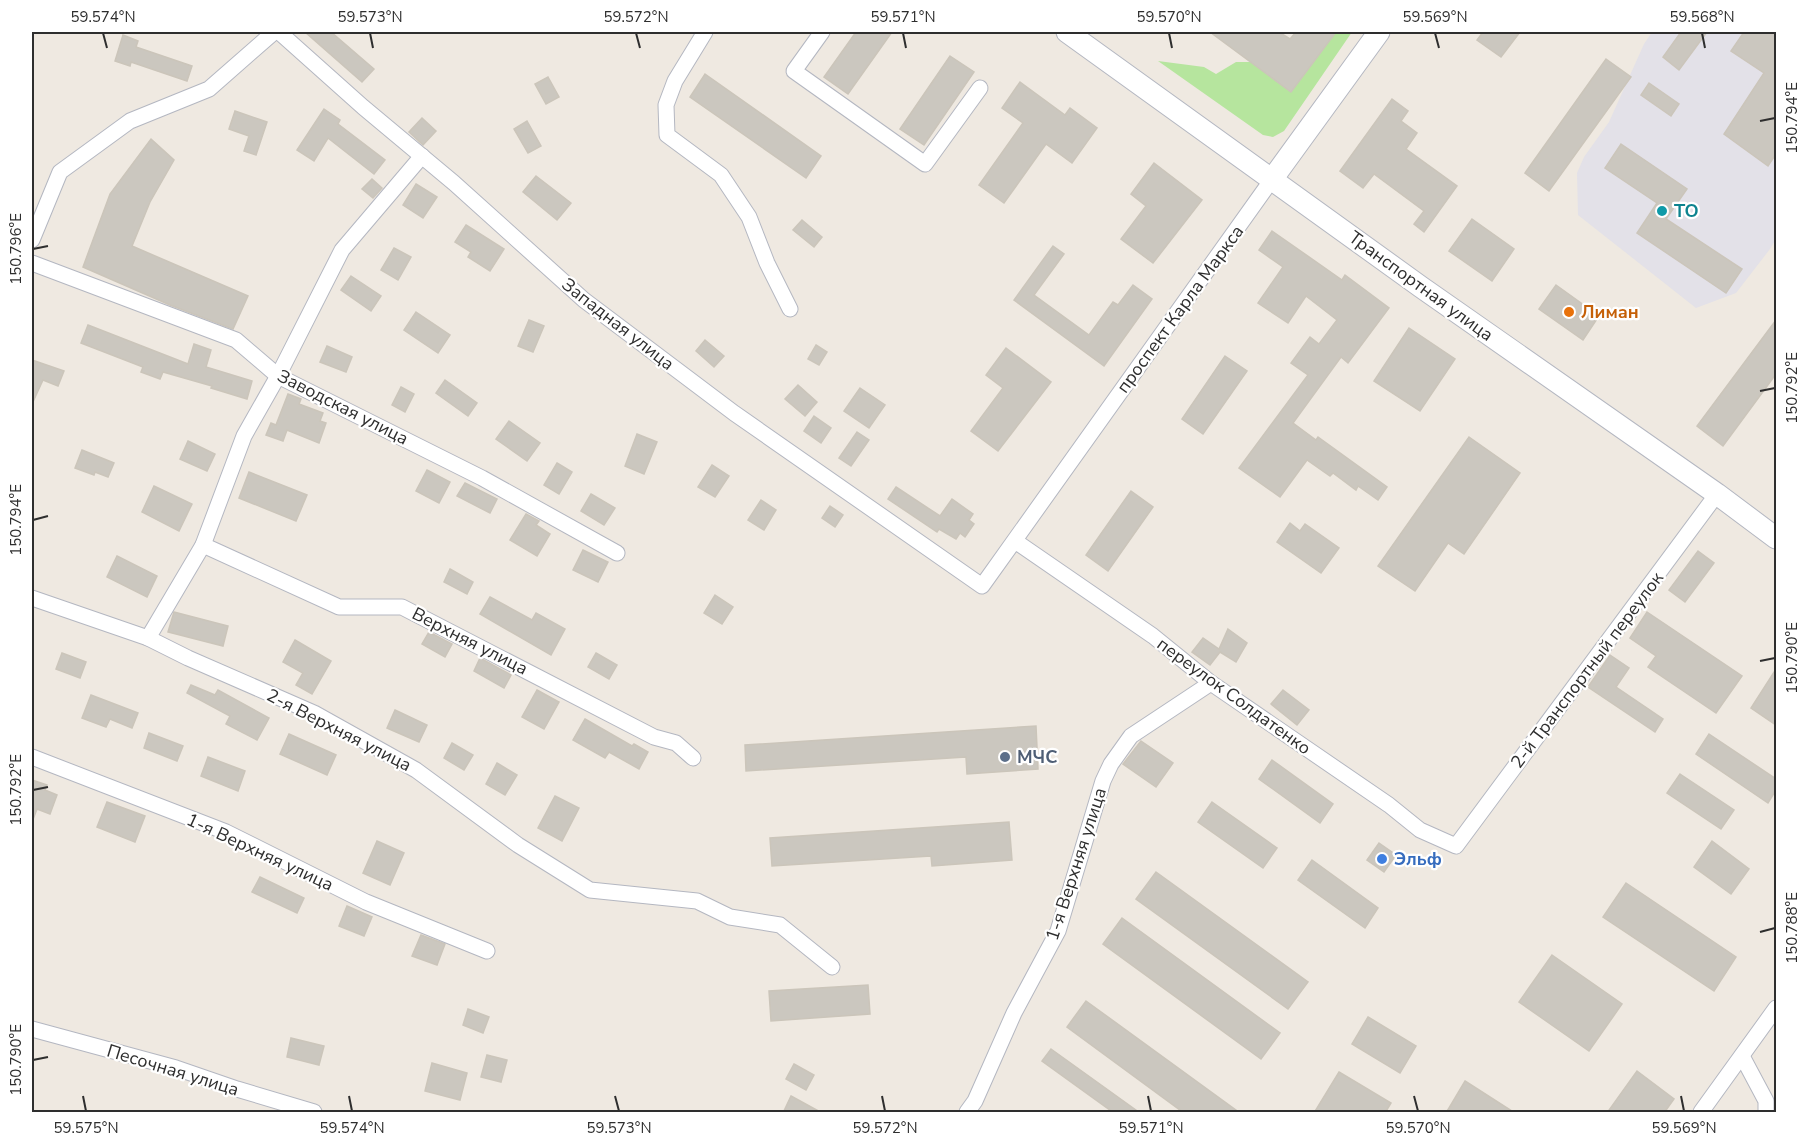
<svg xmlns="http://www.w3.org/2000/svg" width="1808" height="1144" font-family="'Nunito Sans',sans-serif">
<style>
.industrial{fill:#e3e1e8}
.green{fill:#b6e59e}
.building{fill:#cbc7bf;stroke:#cbc5ba;stroke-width:1.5}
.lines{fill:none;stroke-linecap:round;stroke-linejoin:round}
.street-casing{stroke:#b4b7c1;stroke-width:17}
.secondary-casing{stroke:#b4b7c1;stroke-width:23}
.street{stroke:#fff;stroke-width:15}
.secondary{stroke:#fff;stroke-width:21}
.ticks{fill:none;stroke:#2e2e2e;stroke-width:2}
.culture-dot{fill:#0f9aa8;stroke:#fff;stroke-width:2}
.food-dot{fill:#e8710a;stroke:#fff;stroke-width:2}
.service-dot{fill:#5c6f8a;stroke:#fff;stroke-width:2}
.shop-dot{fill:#3f7fe0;stroke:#fff;stroke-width:2}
.labels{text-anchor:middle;stroke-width:4.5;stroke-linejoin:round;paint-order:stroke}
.culture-label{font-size:18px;font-weight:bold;fill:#0d838f;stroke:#fff;text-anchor:start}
.street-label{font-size:18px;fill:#2e2e2e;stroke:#fff}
.food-label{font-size:18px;font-weight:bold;fill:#c56008;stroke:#fff;text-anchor:start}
.service-label{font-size:18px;font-weight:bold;fill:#4e5e75;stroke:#fff;text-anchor:start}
.shop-label{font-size:18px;font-weight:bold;fill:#366cbe;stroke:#fff;text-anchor:start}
.neatline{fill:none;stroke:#2e2e2e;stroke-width:2}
.ticks-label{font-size:15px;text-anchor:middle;fill:#2e2e2e}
</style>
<rect width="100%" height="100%" fill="#efe9e1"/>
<path class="industrial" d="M1652 32H1776V239L1770 249 1736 293 1696 308 1578 215 1577 173 1584 157 1609 122 1644 44Z"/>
<path class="green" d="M1336 32H1352L1284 131 1273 137 1263 135 1158 61 1204 67 1216 74 1236 62H1252L1291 91Z"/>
<g class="building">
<path d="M305 32H331L374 69 362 82Z"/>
<path d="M856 32H892L848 94 824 77Z"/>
<path d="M1210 32H1279L1290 39 1296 32H1336L1291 92Z"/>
<path d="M1483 32H1520L1501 57 1477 40Z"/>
<path d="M1681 32H1707L1679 70 1663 57Z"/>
<path d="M1744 32H1776V154L1768 166 1724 134 1764 73 1731 51Z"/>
<path d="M123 35 138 41 136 47 192 66 187 81 131 62 130 66 115 61Z"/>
<path d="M950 56 974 72 924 145 900 129Z"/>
<path d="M1606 59 1631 77 1549 191 1525 173Z"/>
<path d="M705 74 821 156 806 178 690 97Z"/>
<path d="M548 77 559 97 546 104 535 84Z"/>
<path d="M1020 82 1065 115 1070 108 1097 128 1072 163 1046 144 1004 203 979 185 1023 123 1002 108Z"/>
<path d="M1649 83 1679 104 1671 116 1641 95Z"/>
<path d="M1392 99 1408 111 1401 121 1417 133 1406 149 1457 186 1424 232 1414 224 1424 211 1374 174 1363 188 1340 171Z"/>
<path d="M324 109 340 120 338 124 385 160 374 174 328 138 314 161 297 150Z"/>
<path d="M235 111 267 122 256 155 244 151 249 136 229 129Z"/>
<path d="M422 118 436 131 423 145 409 132Z"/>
<path d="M527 121 541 146 528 153 514 129Z"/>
<path d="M151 139 174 160 150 202 132 246 248 296 233 329 170 305 83 267 110 194Z"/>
<path d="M1621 144 1687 189 1666 219 1742 269 1726 293 1637 233 1657 203 1605 168Z"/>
<path d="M1154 163 1202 200 1153 263 1121 239 1146 206 1131 194Z"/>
<path d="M536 176 571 203 557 220 523 192Z"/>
<path d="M372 179 382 188 373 198 362 189Z"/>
<path d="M416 184 437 197 423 218 403 205Z"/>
<path d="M1472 219 1514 249 1492 281 1449 251Z"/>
<path d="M802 220 822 237 814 247 793 230Z"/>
<path d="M466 225 504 249 490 271 468 257 471 252 455 242Z"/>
<path d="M1272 231 1342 280 1345 275 1389 308 1348 363 1341 357 1293 423 1316 440 1318 437 1387 487 1378 500 1358 486 1356 490 1333 473 1330 476 1307 460 1280 497 1239 468 1308 375 1291 363 1310 337 1319 344 1337 320 1306 296 1288 323 1258 303 1283 267 1259 250Z"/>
<path d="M1053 246 1064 254 1034 295 1089 335 1113 302 1118 305 1133 285 1152 299 1104 366 1014 300Z"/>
<path d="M394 248 411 257 398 280 381 270Z"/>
<path d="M351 276 381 296 371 311 341 290Z"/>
<path d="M1556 285 1599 316 1583 340 1539 309Z"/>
<path d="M416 312 450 335 438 353 404 330Z"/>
<path d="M529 320 544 326 533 352 518 346Z"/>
<path d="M1776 320V374L1723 446 1697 426Z"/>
<path d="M88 325 188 364 194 344 211 350 206 367 252 381 247 399 211 388 212 386 163 372 160 379 141 372 143 367 81 343Z"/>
<path d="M1409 328 1455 359 1420 411 1374 381Z"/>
<path d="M705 340 724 356 714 367 696 351Z"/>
<path d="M816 345 827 352 819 365 808 359Z"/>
<path d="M327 346 352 357 346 372 320 362Z"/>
<path d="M1006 348 1051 382 998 451 971 431 1003 388 986 375Z"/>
<path d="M1225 356 1247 371 1203 434 1182 419Z"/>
<path d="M32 360 64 371 58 386 43 380 32 404Z"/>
<path d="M445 380 477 403 468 416 436 393Z"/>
<path d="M798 385 817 402 805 416 785 399Z"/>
<path d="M401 387 414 394 405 412 392 405Z"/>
<path d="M860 388 885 405 869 428 844 411Z"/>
<path d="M288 394 301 399 299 404 323 413 320 421 326 423 319 443 287 430 283 441 266 435 271 423 276 425Z"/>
<path d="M814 416 831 428 821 443 804 431Z"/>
<path d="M509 421 540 443 527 461 496 439Z"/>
<path d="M857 432 869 440 851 466 839 458Z"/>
<path d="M637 434 657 442 644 474 625 466Z"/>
<path d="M1469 437 1520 473 1464 554 1448 543 1415 591 1378 566Z"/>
<path d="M188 441 215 454 207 471 180 459Z"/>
<path d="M82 450 114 463 108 477 95 472 94 475 75 468Z"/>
<path d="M557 463 572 472 559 494 544 485Z"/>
<path d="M712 465 729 476 715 497 698 487Z"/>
<path d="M427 470 450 482 439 503 416 491Z"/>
<path d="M249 472 307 495 296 521 239 498Z"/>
<path d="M465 483 497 499 490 513 457 496Z"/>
<path d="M154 486 192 504 179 531 142 512Z"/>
<path d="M896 487 940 516 952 499 973 514 969 520 974 524 965 537 960 533 956 539 939 529 937 532 888 499Z"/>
<path d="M1131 491 1153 507 1108 571 1086 555Z"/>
<path d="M591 494 615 508 604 525 581 511Z"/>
<path d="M761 500 776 510 764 530 748 520Z"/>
<path d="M830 506 843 515 835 527 822 518Z"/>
<path d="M526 514 539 521 536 525 550 534 537 556 510 540Z"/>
<path d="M1290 523 1300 531 1305 524 1339 548 1321 573 1277 542Z"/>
<path d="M583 550 608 562 598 582 573 570Z"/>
<path d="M1698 551 1714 563 1685 602 1669 590Z"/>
<path d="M117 556 157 576 147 597 107 577Z"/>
<path d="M450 569 473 582 467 594 444 582Z"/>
<path d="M715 595 733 607 722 624 704 613Z"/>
<path d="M490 597 532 620 536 613 565 629 551 655 480 614Z"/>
<path d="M174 612 228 626 223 646 168 632Z"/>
<path d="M1647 612 1742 676 1716 713 1648 667 1656 656 1630 638Z"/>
<path d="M1228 629 1247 643 1236 662 1220 652 1210 665 1192 652 1203 638 1219 649Z"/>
<path d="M429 632 452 644 445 657 422 644Z"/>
<path d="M295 640 331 661 312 694 296 685 303 673 283 662Z"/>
<path d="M62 653 86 662 80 678 56 669Z"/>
<path d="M596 653 617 665 609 679 588 667Z"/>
<path d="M1610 655 1629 668 1616 687 1663 719 1655 732 1588 687Z"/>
<path d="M480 658 511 675 504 688 474 671Z"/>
<path d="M1776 669V725L1751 708Z"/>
<path d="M191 685 215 695 218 690 269 718 257 740 226 724 230 716 187 693Z"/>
<path d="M537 690 559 702 544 729 522 717Z"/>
<path d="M1283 690 1309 710 1297 725 1271 704Z"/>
<path d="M91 695 138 713 132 728 110 719 106 727 82 718Z"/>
<path d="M395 710 427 725 419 742 387 728Z"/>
<path d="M585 719 632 746 634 744 648 752 639 769 609 752 605 758 573 740Z"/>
<path d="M1036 726 1038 769 967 774 966 757 746 771 745 745Z"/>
<path d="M149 733 183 746 177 761 144 748Z"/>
<path d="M289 734 336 755 327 775 280 754Z"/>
<path d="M1709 734 1776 779V790L1768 803 1696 754Z"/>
<path d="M1141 741 1173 763 1156 787 1123 764Z"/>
<path d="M452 743 473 755 464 770 444 758Z"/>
<path d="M208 757 245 771 238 791 201 776Z"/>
<path d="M1272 760 1333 804 1320 823 1259 779Z"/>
<path d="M497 763 517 775 505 795 486 784Z"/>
<path d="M1680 774 1734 810 1721 829 1667 793Z"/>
<path d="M32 780 47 785 45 790 57 795 50 814 37 809 32 822Z"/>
<path d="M555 796 579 808 562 841 538 828Z"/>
<path d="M107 802 145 816 135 842 97 827Z"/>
<path d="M1212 802 1277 848 1263 868 1198 822Z"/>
<path d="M1009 822 1012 860 932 866 931 856 772 866 770 838Z"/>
<path d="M377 841 404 853 390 885 363 873Z"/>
<path d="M1712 841 1749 869 1731 894 1694 867Z"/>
<path d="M1379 843 1396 855 1384 872 1367 860Z"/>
<path d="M1312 860 1378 908 1365 928 1298 880Z"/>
<path d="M1156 872 1308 982 1288 1009 1136 899Z"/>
<path d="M260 877 304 898 297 913 252 892Z"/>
<path d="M1626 883 1736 957 1714 991 1603 917Z"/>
<path d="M347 906 372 917 364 936 339 926Z"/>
<path d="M1122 918 1280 1033 1261 1059 1103 944Z"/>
<path d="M421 935 445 944 437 965 412 956Z"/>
<path d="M1552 955 1622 1004 1589 1051 1519 1002Z"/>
<path d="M868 985 870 1014 771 1021 769 991Z"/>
<path d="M1086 1001 1240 1113H1184L1067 1027Z"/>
<path d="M468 1009 489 1017 483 1033 463 1025Z"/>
<path d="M1368 1017 1416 1046 1400 1073 1352 1044Z"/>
<path d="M291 1038 324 1046 319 1065 287 1057Z"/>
<path d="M1051 1049 1140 1113H1114L1042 1061Z"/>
<path d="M487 1055 507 1060 501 1082 481 1077Z"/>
<path d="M432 1063 467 1073 460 1100 425 1091Z"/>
<path d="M794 1064 814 1075 806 1090 786 1079Z"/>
<path d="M1637 1071 1674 1099 1664 1113H1607Z"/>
<path d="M1339 1072 1391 1103 1385 1113H1314Z"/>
<path d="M1465 1081 1515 1113H1446Z"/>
<path d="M791 1096 822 1113H783Z"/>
</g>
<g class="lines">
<g class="street-casing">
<g id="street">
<path d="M279 32 363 107 454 183 584 300 734 413 982 586 1273 178"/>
<path d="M705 32 675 81 666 105 667 135 721 175 749 217 767 263 790 309"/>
<path d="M822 32 794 71 925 164 980 88"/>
<path d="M32 240 60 172 130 121 209 89 274 32"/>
<path d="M32 263 236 340 278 376 482 478 617 553"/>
<path d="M1015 541 1153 636 1211 683 1389 805 1420 830 1456 846 1717 494"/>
<path d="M203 545 339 607H402L654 737 676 743 693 758"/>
<path d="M32 598 148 638 188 658 314 713 416 770 518 845 590 890 697 901 730 917 780 925 832 967"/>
<path d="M148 638 203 545 244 436 278 376 342 250 422 156"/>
<path d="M32 757 226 832 366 902 487 951"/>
<path d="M32 1029 176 1068 237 1089 314 1112"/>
<path d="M1742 1056 1766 1101V1112"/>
<path d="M967 1112 975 1101 1014 1013 1058 931 1103 781 1111 764 1131 736 1211 683"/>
<path d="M1701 1112 1776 1008"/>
</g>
</g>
<g class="secondary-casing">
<g id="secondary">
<path d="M1067 32 1421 287 1717 494 1776 538"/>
<path d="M1273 178 1379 32"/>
</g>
</g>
<use href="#street" class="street"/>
<use href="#secondary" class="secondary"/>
</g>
<path class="ticks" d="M103 33 107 48M370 33 373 48M636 33 640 48M903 33 906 48M1169 33 1172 48M1435 33 1439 48M1702 33 1705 48M1760 121 1775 118M33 249 48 246M1760 391 1775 388M33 520 48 516M1760 661 1775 658M33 790 48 787M1760 932 1775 928M33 1060 48 1057M83 1096 86 1111M349 1096 352 1111M615 1096 619 1111M882 1096 885 1111M1148 1096 1151 1111M1414 1096 1418 1111M1681 1096 1684 1111"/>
<circle class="culture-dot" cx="1662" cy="211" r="6"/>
<circle class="food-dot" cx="1569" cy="312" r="6"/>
<circle class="service-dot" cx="1005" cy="757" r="6"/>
<circle class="shop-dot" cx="1382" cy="859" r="6"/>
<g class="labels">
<g class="culture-label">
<text x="1674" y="217">ТО</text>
</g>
<g class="street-label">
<text transform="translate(1421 286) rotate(36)" y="6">Транспортная улица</text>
<text transform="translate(1180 309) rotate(-54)" y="6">проспект Карла Маркса</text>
<text transform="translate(618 324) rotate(38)" y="6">Западная улица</text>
<text transform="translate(343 407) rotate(27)" y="6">Заводская улица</text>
<text transform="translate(470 641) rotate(27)" y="6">Верхняя улица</text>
<text transform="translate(1587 670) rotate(-53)" y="6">2-й Транспортный переулок</text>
<text transform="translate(1234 696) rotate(36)" y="6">переулок Солдатенко</text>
<text transform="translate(339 730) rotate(27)" y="6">2-я Верхняя улица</text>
<text transform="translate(260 852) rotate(25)" y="6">1-я Верхняя улица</text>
<text transform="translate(1076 864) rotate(-72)" y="6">1-я Верхняя улица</text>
<text transform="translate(173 1070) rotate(17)" y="6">Песочная улица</text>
</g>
<g class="food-label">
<text x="1581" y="318">Лиман</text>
</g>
<g class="service-label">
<text x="1017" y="763">МЧС</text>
</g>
<g class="shop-label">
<text x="1394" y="865">Эльф</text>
</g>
</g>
<rect width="1808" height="1144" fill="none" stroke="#ffffff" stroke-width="66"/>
<rect x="33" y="33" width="1742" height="1078" class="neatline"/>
<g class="ticks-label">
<text x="103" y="22">59.574°N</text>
<text x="370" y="22">59.573°N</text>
<text x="636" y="22">59.572°N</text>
<text x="903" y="22">59.571°N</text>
<text x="1169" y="22">59.570°N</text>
<text x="1435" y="22">59.569°N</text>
<text x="1702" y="22">59.568°N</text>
<text transform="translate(1792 118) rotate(-90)" y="5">150.794°E</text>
<text transform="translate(16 249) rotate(-90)" y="5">150.796°E</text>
<text transform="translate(1792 388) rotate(-90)" y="5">150.792°E</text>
<text transform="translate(16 520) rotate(-90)" y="5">150.794°E</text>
<text transform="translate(1792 658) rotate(-90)" y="5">150.790°E</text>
<text transform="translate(16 790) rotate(-90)" y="5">150.792°E</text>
<text transform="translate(1792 928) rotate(-90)" y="5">150.788°E</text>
<text transform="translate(16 1060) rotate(-90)" y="5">150.790°E</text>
<text x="86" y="1133">59.575°N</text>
<text x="352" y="1133">59.574°N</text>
<text x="619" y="1133">59.573°N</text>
<text x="885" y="1133">59.572°N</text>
<text x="1151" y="1133">59.571°N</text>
<text x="1418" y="1133">59.570°N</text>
<text x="1684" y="1133">59.569°N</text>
</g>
</svg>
